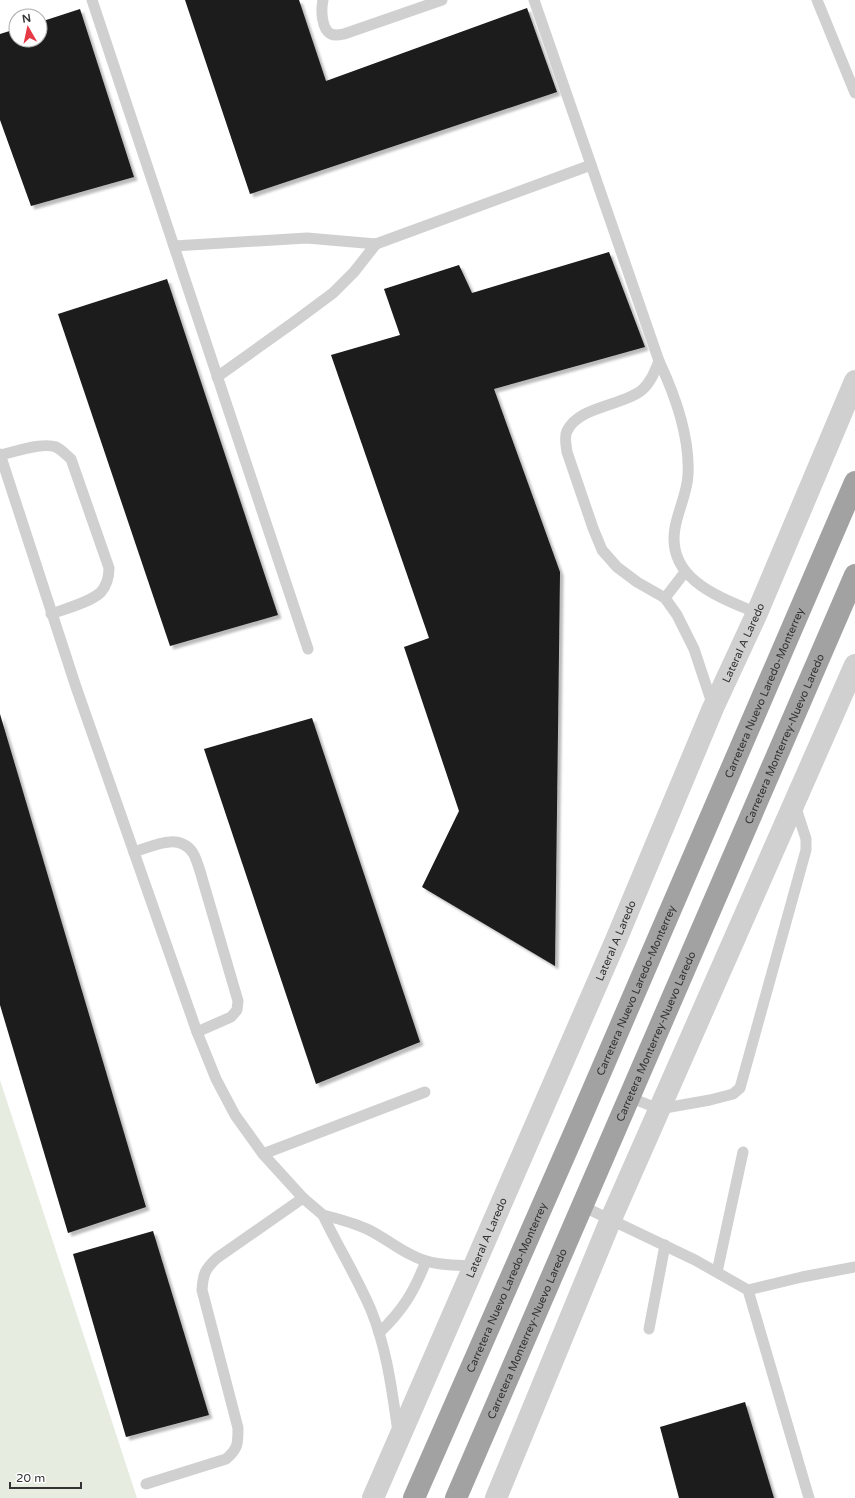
<svg xmlns="http://www.w3.org/2000/svg" width="855" height="1498" font-family="'Varela Round',sans-serif">
<style>
.green{fill:#e6ecdf}
.building{fill:#1a1a1a;filter:url(#shadow)}
.lines{fill:none;stroke-linecap:round;stroke-linejoin:round}
.service{stroke:#d0d0d0;stroke-width:11}
.tertiary{stroke:#d0d0d0;stroke-width:22}
.trunk{stroke:#a2a2a2;stroke-width:22}
.labels{text-anchor:middle;stroke-width:4;stroke-linejoin:round;paint-order:stroke}
.street-label{font-size:11px;fill:#333;stroke:#fff}
</style>
<defs>
<filter id="shadow"><feDropShadow dx="3.5" dy="3.5" stdDeviation="1" flood-color="#0004"/></filter>
</defs>
<rect width="100%" height="100%" fill="#fff"/>
<path class="green" d="M0 1080 137 1498H0Z"/>
<g class="building">
<path d="M185 0H299L326 81 527 8 557 92 250 194Z"/>
<path d="M80 9 134 177 31 206 0 120V34L16 29V40H40V22Z"/>
<path d="M609 252 645 347 494 389 560 572 555 966 422 887 459 811 404 647 429 638 331 355 400 335 384 289 459 265 472 293Z"/>
<path d="M167 279 278 615 170 646 58 314Z"/>
<path d="M0 714 146 1207 68 1233 0 1005Z"/>
<path d="M312 718 420 1042 316 1084 204 749Z"/>
<path d="M153 1231 209 1415 126 1437 73 1254Z"/>
<path d="M745 1402 774 1498H679L660 1427Z"/>
</g>
<g class="lines">
<g class="service">
<path d="M92 0 308 649"/>
<path d="M323 0C321 9 321 29 331 34 335 36 339 35 344 34L442 0"/>
<path d="M534 0 659 361C675 395 690 437 688 475 687 494 678 510 675 528 666 579 719 597 757 613"/>
<path d="M817 0 855 93"/>
<path d="M376 244 591 165"/>
<path d="M174 246 307 238 376 244 354 272 333 293 294 322 217 377"/>
<path d="M659 361C655 371 651 382 642 390 622 406 579 406 567 431 564 437 566 445 567 452L593 528 602 550 617 567 637 582 665 598 677 615 694 649 713 706"/>
<path d="M0 454 76 687 197 1032 216 1079 235 1115 263 1154 303 1198 323 1215"/>
<path d="M0 455C15 452 42 442 56 447 62 450 66 455 71 459L109 568C109 577 107 585 101 592 91 602 65 609 51 614"/>
<path d="M665 598 685 572"/>
<path d="M134 852C153 846 179 832 193 853 196 858 198 865 200 871L238 1001 237 1010 231 1017 197 1032"/>
<path d="M629 1097 659 1109 710 1100 733 1094 740 1088 806 850V839L795 805"/>
<path d="M263 1154 425 1092"/>
<path d="M582 1206 695 1260 748 1290 809 1498"/>
<path d="M717 1272 743 1152"/>
<path d="M748 1290 802 1277 855 1267"/>
<path d="M649 1329 665 1245"/>
<path d="M379 1333C403 1310 414 1292 426 1261"/>
<path d="M398 1432C392 1391 387 1349 371 1310 357 1277 338 1247 323 1215 339 1219 355 1223 369 1230 389 1240 405 1255 426 1261 442 1266 459 1265 475 1266"/>
<path d="M146 1484 226 1459C238 1449 238 1444 238 1428L202 1290C203 1274 205 1269 217 1258L303 1198"/>
</g>
<g class="tertiary">
<path id="s1" d="M373 1498 616 940 713 708 757 613 855 381"/>
<path d="M496 1498 611 1219 855 665"/>
</g>
<g class="trunk">
<path id="s2" d="M414 1498 576 1129 855 482"/>
<path id="s3" d="M456 1498 855 575"/>
</g>
</g>
<g class="labels">
<g class="street-label">
<text dy="4" stroke="none"><textPath href="#s1" startOffset="932">Lateral A Laredo</textPath></text>
<text dy="4" stroke="none"><textPath href="#s2" startOffset="878">Carretera Nuevo Laredo-Monterrey</textPath></text>
<text dy="4" stroke="none"><textPath href="#s3" startOffset="827">Carretera Monterrey-Nuevo Laredo</textPath></text>
<text dy="4" stroke="none"><textPath href="#s1" startOffset="608">Lateral A Laredo</textPath></text>
<text dy="4" stroke="none"><textPath href="#s2" startOffset="554">Carretera Nuevo Laredo-Monterrey</textPath></text>
<text dy="4" stroke="none"><textPath href="#s3" startOffset="503">Carretera Monterrey-Nuevo Laredo</textPath></text>
<text dy="4" stroke="none"><textPath href="#s1" startOffset="284">Lateral A Laredo</textPath></text>
<text dy="4" stroke="none"><textPath href="#s2" startOffset="230">Carretera Nuevo Laredo-Monterrey</textPath></text>
<text dy="4" stroke="none"><textPath href="#s3" startOffset="179">Carretera Monterrey-Nuevo Laredo</textPath></text>
</g>
</g>
<g transform="translate(28 28) rotate(351)"><circle r="19" fill="#ffffff" stroke="#adadad"/>
<path d="M0-3L7 15L0 10L-7 15Z" fill="#e63946"/>
<text y="-6" font-size="11" font-weight="bold" text-anchor="middle" fill="#333333">N</text>
</g>
<path d="M10 1482v6h71v-6" fill="none" stroke="#333333" stroke-width="2"/>
<text x="16" y="1482" font-size="12" fill="#333333" stroke="#ffffff" stroke-width="3" paint-order="stroke">20 m</text>
</svg>
